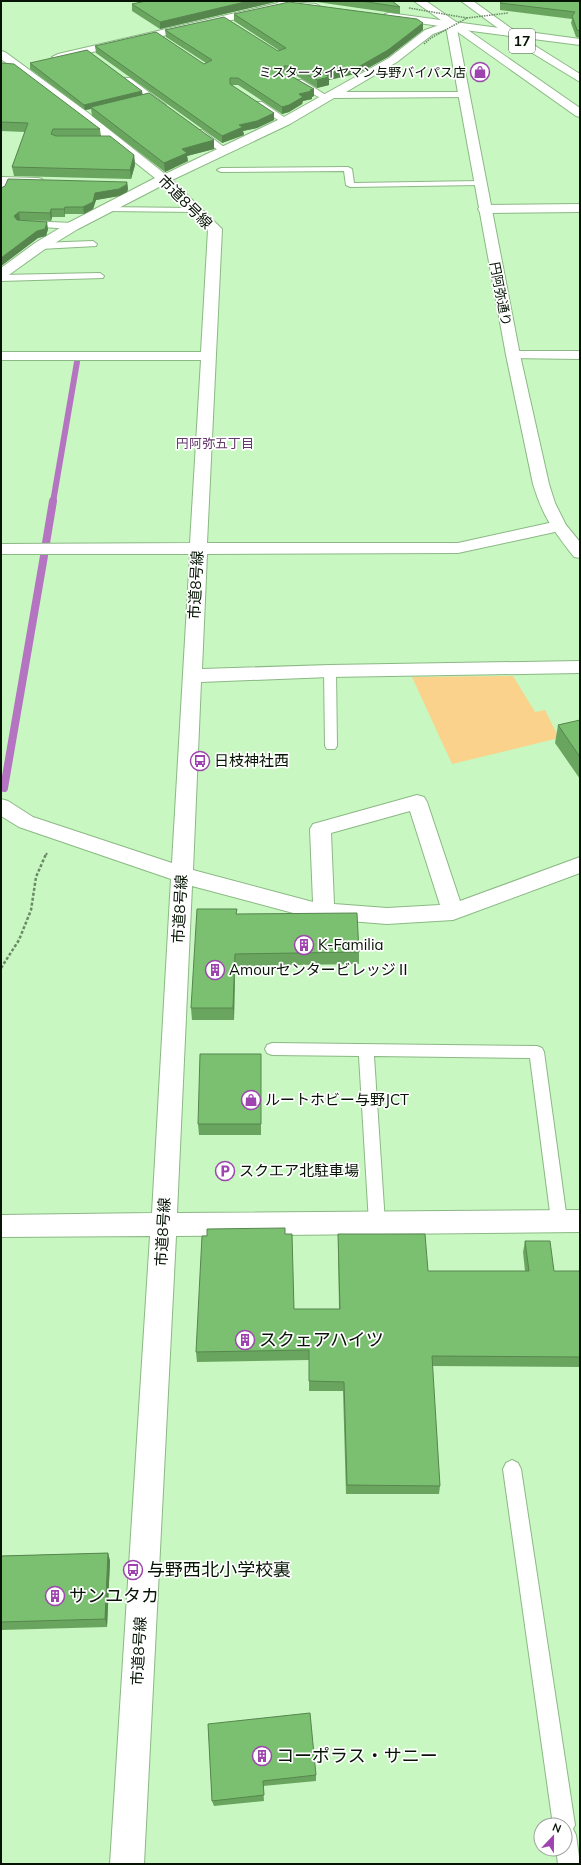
<svg xmlns="http://www.w3.org/2000/svg" width="581" height="1865" font-family="Mulish,'Noto Sans JP',sans-serif">
<style>
.green{fill:#fad28b}
.lines{fill:none;stroke-linecap:round;stroke-linejoin:round}
.stream-far1{stroke:#b574c1;stroke-width:6}
.stream{stroke:#b574c1;stroke-width:8}
.lane-casing{stroke:#8bb884;stroke-width:2}
.street-casing{stroke:#8bb884;stroke-width:2}
.secondary-casing{stroke:#8bb884;stroke-width:2}
.highway-casing{stroke:#8bb884;stroke-width:2}
.path-far1{stroke:#6a8a66;stroke-width:2;stroke-dasharray:2.5 1.5;stroke-linecap:butt}
.path{stroke:#6a8a66;stroke-width:2.5;stroke-dasharray:3 2;stroke-linecap:butt}
.lane{fill:#fff;fill-rule:evenodd}
.street{fill:#fff;fill-rule:evenodd}
.secondary{fill:#fff;fill-rule:evenodd}
.highway{fill:#fff;fill-rule:evenodd}
.path-bridge{stroke:#6a8a66;stroke-width:1.5;stroke-dasharray:1.5 1;stroke-linecap:butt}
.wall{fill:#6aa560}
.shaded-wall{fill:#56864e}
.building{fill:#7bc070;stroke:#56864e}
.labels{text-anchor:middle;stroke-width:3.5;stroke-linejoin:round;paint-order:stroke}
.far-poi-label{font-size:13px;fill:#051403;stroke:#fff;text-anchor:end}
.far-street-label{font-size:13px;fill:#051403;stroke:#fff}
.far-neighbourhood-label{font-size:13px;fill:#65386d;stroke:#fff}
.shield{fill:#fff;stroke:#505a4f;stroke-width:1}
.shield-label{font-size:14px;font-weight:bold;fill:#051403}
.street-label{font-size:15px;fill:#051403;stroke:#fff}
.poi-label{font-size:15px;fill:#051403;stroke:#fff;text-anchor:start}
.near-poi-label{font-size:18px;fill:#051403;stroke:#fff;text-anchor:start}
</style>
<rect width="100%" height="100%" fill="#c8f7c1"/>
<path class="green" d="M513 676 535 712 545 710 559 738 452 764 412 677Z"/>
<g class="lines">
<path class="stream-far1" d="M53 502 77 362"/>
<g class="stream">
<path d="M46 543 53 501"/>
<path d="M4 788 44 556"/>
</g>
<g class="lane-casing">
<g id="lane">
<path d="M124 78H130L166 105 159 107 124 82Z"/>
<path d="M296 80H302L329 97 322 99 296 84Z"/>
<path d="M256 102H262L290 121 283 123 256 106Z"/>
<path d="M196 130H202L229 151 228 153H222L196 134Z"/>
<path d="M348 167 352 169 354 183 480 181 484 183 480 185 350 187 346 185 344 171 221 172 217 170 221 168Z"/>
<path d="M3 179H9L10 181 5 193 1 195V183Z"/>
<path d="M102 207 195 208 199 210 195 212 105 211 101 209Z"/>
<path d="M29 221 73 223 77 226 73 229 26 226 25 224Z"/>
<path d="M93 241 97 244 96 246 40 249 36 246 40 243Z"/>
<path d="M100 273 104 276 103 278 1 281V275Z"/>
<path d="M330 667 334 668 336 671 337 746 335 749H327L325 746 324 671 326 668Z"/>
<path d="M272 1043 537 1046 542 1048 544 1052 567 1220 565 1225 559 1227 553 1225 551 1220 530 1058 374 1056 385 1223 383 1228 377 1230 371 1228 369 1223 359 1056 272 1055 267 1053 265 1049 267 1045Z"/>
<path d="M512 1460 518 1463 521 1469 575 1825 573 1829 576 1835 580 1864H558L556 1849H565V1825H553L503 1469 506 1463Z"/>
</g>
</g>
<g class="street-casing">
<g id="street">
<path d="M287 1H299L289 7 58 60 52 57 58 54Z"/>
<path d="M451 21 455 22 456 24 455 26 433 34 397 62 346 92H463L467 93 469 95 467 97 334 98 290 124 172 180 222 229 207 543H458L558 521 564 522 566 526 564 530 458 553 207 554 202 669 330 665 580 661V673L330 677 201 682 193 870 313 902 310 829 313 824 417 795 424 797 427 802 460 901 580 857V873L453 920 387 924 312 918 192 886 177 1213 580 1210V1232L176 1236 144 1864H110L150 1236 1 1237V1215L152 1213 171 879 19 827 1 816V799L8 801 33 817 172 863 190 554H1V544L190 543 201 360H1V352H201L208 230 163 185 78 229 45 249 6 277 1 278V268L35 243 68 223 155 178 79 118 1 59V51L5 52 87 112 165 174 282 118 389 58 425 30ZM410 811 440 905 387 908 334 904 331 833Z"/>
<path d="M1 177 38 178 42 179 44 182 42 185 38 186 1 185Z"/>
<path d="M580 204V212L485 213 480 212 478 209 480 206 485 205Z"/>
<path d="M513 351H580V359L508 358 506 355 508 352Z"/>
</g>
</g>
<g class="secondary-casing">
<g id="secondary">
<path d="M276 1 316 4 321 7C316 13 281 7 276 1Z"/>
<path d="M389 13 580 39V45L457 29 520 355 549 484 555 503 566 525 580 542V558L574 557C553 530 543 517 533 484L506 355 446 27 385 18 384 16 385 14Z"/>
</g>
</g>
<g class="highway-casing">
<g id="highway">
<path d="M414 1H426L580 108V117L576 116Z"/>
<path d="M461 1H473L537 47 580 74V82L529 51Z"/>
</g>
</g>
<path class="path-far1" d="M46 855 47 853"/>
<path class="path" d="M1 968 19 940 31 910 36 877 46 854"/>
<use href="#lane" class="lane"/>
<use href="#street" class="street"/>
<use href="#secondary" class="secondary"/>
<use href="#highway" class="highway"/>
<g class="path-bridge">
<path d="M409 8 467 18"/>
<path d="M424 44 431 38 467 18 508 13"/>
</g>
</g>
<g class="wall">
<path d="M146 1H275V2L160 29 132 11V4Z"/>
<path d="M310 1H392L400 7V14Z"/>
<path d="M580 1V38L576 37 571 23 572 19 500 10V3Z"/>
<path d="M234 14 423 23V30L388 57 359 73 329 80V85L317 88 292 73H286L314 89V96L312 97V99L303 101 302 104 289 112 282 114 238 85H231L274 120 257 128 243 131 244 135 222 143 96 53 95 46 204 64 206 63 166 37 165 30 278 51H280L234 21Z"/>
<path d="M1 58 2 63 100 129 101 136 134 155 135 165 131 179 14 176 12 167 25 132 1 131Z"/>
<path d="M30 63 142 95 214 149 187 156 188 161 165 172 92 116 91 109 85 110 30 69Z"/>
<path d="M127 182 128 189 127 192 119 196 96 200 93 209 84 214H65V217H52L51 221 20 220 48 229 46 236 38 238 1 266V188Z"/>
<path d="M580 720V779L555 743 558 725Z"/>
<path d="M237 914 359 952V964L235 966 234 1020H192L191 1008Z"/>
<path d="M261 1054V1135H199L198 1124Z"/>
<path d="M285 1234 294 1309H339L338 1244V1234L428 1271H525L523 1252 525 1241 554 1271H580V1367L432 1366 440 1486 439 1494H346L343 1391H309V1360L197 1362 196 1352Z"/>
<path d="M108 1553 110 1561 107 1627 1 1630V1556Z"/>
<path d="M208 1724 316 1775V1781L263 1786 264 1801 214 1806 212 1801Z"/>
</g>
<g class="shaded-wall">
<path d="M249 1H275V2L160 29V22Z"/>
<path d="M423 23V30L388 57 359 73 329 80V85L317 88V80L324 74Z"/>
<path d="M314 89V96L312 97V99L303 101 302 104 289 112 282 114V107L299 94Z"/>
<path d="M142 91 143 96 91 107V109L85 110 84 105Z"/>
<path d="M274 113V120L257 128 243 131 244 135 222 143V136L239 125Z"/>
<path d="M214 140V149L187 156 188 161 165 172 164 163 182 149Z"/>
<path d="M134 155 135 165 131 179 130 170Z"/>
<path d="M127 182 128 189 127 192 119 196 96 200 93 209 84 214 83 207 95 193Z"/>
<path d="M65 207V217L64 209Z"/>
<path d="M51 209 52 217 51 221 50 213Z"/>
<path d="M19 212 20 220 16 224 14 216Z"/>
<path d="M47 222 48 229 46 236 38 238 1 266V258Z"/>
<path d="M235 954V966L234 1020 233 1008Z"/>
<path d="M108 1553 110 1561 107 1627 105 1619Z"/>
</g>
<g class="building">
<path d="M146 1H249L160 22 132 4Z"/>
<path d="M361 1H392L400 7Z"/>
<path d="M502 1H580V31L577 30 572 16 575 12 500 3Z"/>
<path d="M289 2 417 19 423 23 388 50 360 66 324 74 329 77 317 80 292 66H284V72L314 89 310 90 312 91 299 94 303 97 289 105 282 107 238 78H230V84L274 113 257 121 239 125 243 127 222 136 95 46 156 32 204 64 212 60 165 30 224 17 278 51 286 48 234 14Z"/>
<path d="M87 50 142 91 84 105 30 63Z"/>
<path d="M1 62 2 63 14 64 100 129H53L51 134 56 136H110L134 155 130 170 12 167 28 123 1 122Z"/>
<path d="M149 93 214 140 182 149 187 153 164 163 91 107Z"/>
<path d="M8 179 127 182 126 185 119 189 95 193 93 202 83 207H65L64 209H51L50 213 19 212 14 216 17 220 47 222 45 229 37 231 1 258V188L5 186Z"/>
<path d="M580 720V757L558 725Z"/>
<path d="M197 909H237L236 914 357 913 359 952 235 954 233 1008H191Z"/>
<path d="M200 1054H261V1124H198Z"/>
<path d="M285 1228V1234H292L294 1309H340L338 1234H425L428 1271H529L525 1241H550L554 1271H580V1357L432 1356 440 1486 347 1485 344 1382 309 1381V1350L196 1352 202 1236H207V1229Z"/>
<path d="M108 1553 105 1619 1 1622V1556Z"/>
<path d="M310 1713 316 1775 263 1781 264 1795 212 1801 208 1724Z"/>
</g>
<defs>
<g id="shop-ring" transform="scale(1)"><circle r="9.5" fill="#fff" stroke="#9e44af" stroke-width="1.5"/><path d="M-5-2.5h2.3a2.7 3.5 0 0 1 5.4 0H5L5.5 6h-11ZM-1.5-2.5h3a1.5 2.3 0 0 0-3 0Z" fill="#9e44af"/></g>
<g id="bus-ring" transform="scale(1)"><circle r="9.5" fill="#fff" stroke="#9e44af" stroke-width="1.5"/><path d="M-5-6H5V4H4V6H2V4H-2V6H-4V4H-5ZM-3.5-4V0h7V-4ZM-3.5 1.2v1.5H-2V1.2ZM2 1.2v1.5H3.5V1.2Z" fill="#9e44af"/></g>
<g id="building-ring" transform="scale(1)"><circle r="9.5" fill="#fff" stroke="#9e44af" stroke-width="1.5"/><path d="M-4-6H4V6H1V3H-1V6H-4ZM-2.5-4.3h1.7v1.8h-1.7ZM.8-4.3h1.7v1.8H.8ZM-2.5-1h1.7V.8h-1.7ZM.8-1h1.7V.8H.8Z" fill="#9e44af"/></g>
<g id="parking-ring" transform="scale(1)"><circle r="9.5" fill="#fff" stroke="#9e44af" stroke-width="1.5"/><path d="M-3.5-5.5H1a3.5 3.5 0 0 1 0 7H-1V5.5H-3.5ZM-1-3.4V-.6H.8a1.4 1.4 0 0 0 0-2.8Z" fill="#9e44af"/></g>
</defs>
<g fill-rule="evenodd">
<use href="#shop-ring" x="480" y="72"/>
<use href="#bus-ring" x="200" y="761"/>
<use href="#building-ring" x="304" y="945"/>
<use href="#building-ring" x="215" y="970"/>
<use href="#shop-ring" x="251" y="1100"/>
<use href="#parking-ring" x="225" y="1171"/>
<use href="#building-ring" x="245" y="1340"/>
<use href="#bus-ring" x="133" y="1570"/>
<use href="#building-ring" x="55" y="1596"/>
<use href="#building-ring" x="262" y="1756"/>
</g>
<g class="labels">
<g class="far-poi-label">
<text x="466" y="77">ミスタータイヤマン与野バイパス店</text>
</g>
<g class="far-street-label">
<text transform="translate(501 294) rotate(79)" y="5">円阿弥通り</text>
</g>
<g class="far-neighbourhood-label">
<text x="215" y="448">円阿弥五丁目</text>
</g>
<rect class="shield" x="509" y="29" width="26" height="24" rx="3"/>
<g class="shield-label">
<text x="522" y="46">17</text>
</g>
<g class="street-label">
<text transform="translate(185 202) rotate(45)" y="5">市道8号線</text>
<text transform="translate(196 585) rotate(-87)" y="5">市道8号線</text>
<text transform="translate(180 909) rotate(-87)" y="5">市道8号線</text>
<text transform="translate(163 1232) rotate(-87)" y="5">市道8号線</text>
<text transform="translate(139 1651) rotate(-87)" y="5">市道8号線</text>
</g>
<g class="poi-label">
<text x="214" y="766">日枝神社西</text>
<text x="318" y="950">K-Familia</text>
<text x="229" y="975">AmourセンタービレッジⅡ</text>
<text x="265" y="1105">ルートホビー与野JCT</text>
<text x="239" y="1176">スクエア北駐車場</text>
</g>
<g class="near-poi-label">
<text x="259" y="1346">スクェアハイツ</text>
<text x="147" y="1576">与野西北小学校裏</text>
<text x="69" y="1602">サンユタカ</text>
<text x="276" y="1762">コーポラス・サニー</text>
</g>
</g>
<rect width="581" height="1865" fill="none" stroke="#051403" stroke-width="4"/>
<g transform="translate(553 1837) rotate(22)"><circle r="19" fill="#ffffff" stroke="#9ba19a"/>
<path d="M0-3L7 15L0 10L-7 15Z" fill="#9e44af"/>
<text y="-6" font-size="11" font-weight="bold" text-anchor="middle" fill="#051403">N</text>
</g>
</svg>
